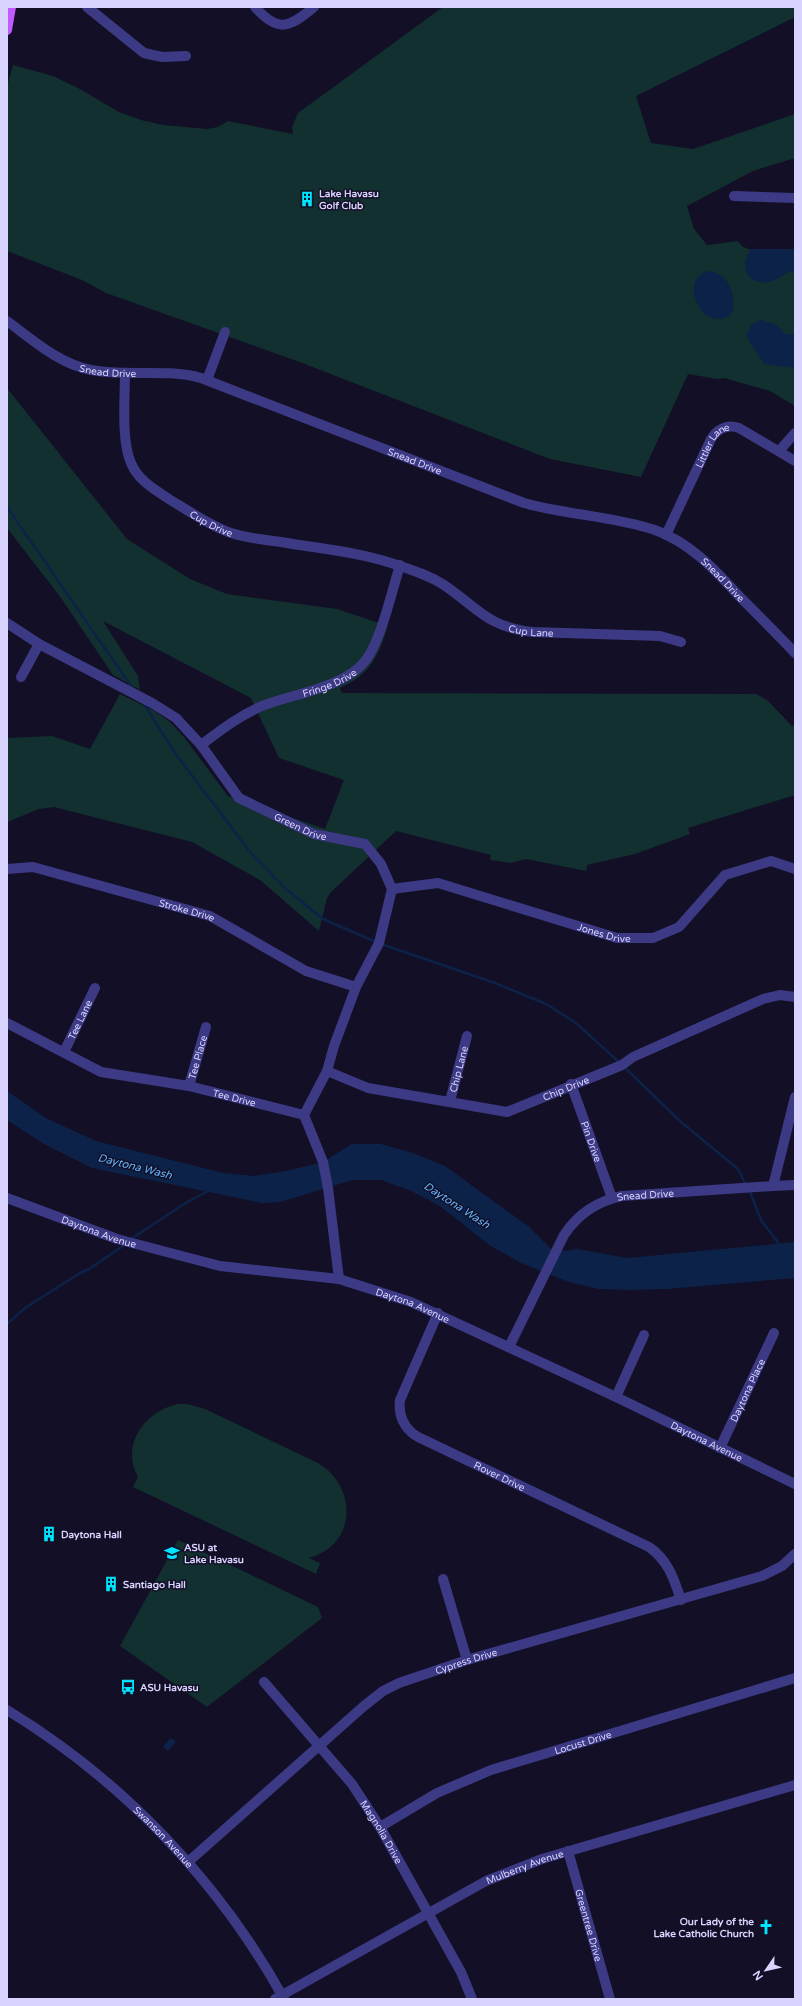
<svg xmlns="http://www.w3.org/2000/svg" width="802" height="2006" font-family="'Varela Round',sans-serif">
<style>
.green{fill:#12302f}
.water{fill:#0c2248}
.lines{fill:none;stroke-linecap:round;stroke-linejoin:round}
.stream{stroke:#0c2248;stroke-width:2.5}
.minor{stroke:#3d3a85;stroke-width:10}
.major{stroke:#c25bff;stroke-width:10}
.labels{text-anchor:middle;stroke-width:3;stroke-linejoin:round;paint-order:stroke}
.poi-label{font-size:10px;font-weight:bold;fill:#d9d4ff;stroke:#130f26;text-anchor:start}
.street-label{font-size:10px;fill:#d9d4ff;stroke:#130f26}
.water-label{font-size:11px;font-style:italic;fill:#62b6ff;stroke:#130f26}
</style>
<rect width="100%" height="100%" fill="#130f26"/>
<g class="green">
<path d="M443 7H795V17L636 96 651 143 693 149 795 114V158L753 171 687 206 694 229 707 245 738 241 742 246 748 249H795V406L770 391 724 378 717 379 688 374 641 477 550 459 297 361 106 293 82 280 7 251V86L13 65 53 76 78 88 119 112 141 120 163 125 207 129 218 127 228 121 293 134 292 127 298 113Z"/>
<path d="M7 388 127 539 190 579 227 594 337 609 388 626C378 656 371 674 340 688L342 693 756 694 767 700 792 726 795 725V795L688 828 690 834 635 854 587 865 586 871 526 859 511 863 490 860 491 855 396 831 331 892 327 898 319 931 260 880 192 842 54 807 39 809 7 822V738L52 736 90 749 120 694 153 710 170 722 184 737 228 796 325 829 344 780 279 758 251 698 103 621 138 676 140 690 113 675 61 598 7 528Z"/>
<path d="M178 1404H187L205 1409 318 1463C358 1487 357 1545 309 1558L320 1563 316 1574 133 1487 138 1477C120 1445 145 1411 178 1404Z"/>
<path d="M178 1540 318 1607 322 1618 207 1707 120 1646Z"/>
</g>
<g class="water">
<path d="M750 249H795V272L790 271C785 273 782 277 777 279 764 287 744 281 745 264 746 258 749 254 750 249Z"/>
<path d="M710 271C717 273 724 277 728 283 733 291 738 312 727 317 697 330 679 274 710 271Z"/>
<path d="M762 320 777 325 785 334H795V368L764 364 748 339 747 334 752 324Z"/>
<path d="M7 1091 46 1118 96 1141 223 1173 253 1176 286 1171 323 1162 352 1144H381L413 1153 445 1166 528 1226 554 1252 578 1249 627 1258 795 1242V1278L667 1289 630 1290 599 1289 569 1282 521 1263 489 1245 440 1206 411 1191 381 1180H353L280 1202 262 1203 92 1168 44 1144 7 1120Z"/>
<path d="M171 1738 176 1742 168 1751 163 1746Z"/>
</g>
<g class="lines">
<g class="stream">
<path d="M7 507 133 689"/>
<path d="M142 701 175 753 250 852 286 889 323 919 376 942"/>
<path d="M381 944 495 983 546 1004 576 1023 620 1063"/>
<path d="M624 1067 681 1122 738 1169 746 1185"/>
<path d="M749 1189 761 1220 780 1245"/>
<path d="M131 1239 184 1204 208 1191"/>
<path d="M7 1324 25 1308 80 1273 89 1269 126 1244"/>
</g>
<g class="minor">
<path d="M87 7 144 53 162 57 186 56"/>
<path d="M255 7C278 33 289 28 314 7"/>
<path d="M734 196 795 198"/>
<path id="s1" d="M7 321C33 340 59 364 91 370 128 377 165 368 201 378L524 503C567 515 613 516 655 530 691 543 715 570 740 597 759 616 777 634 795 653"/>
<path id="s2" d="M125 373C125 398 121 441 131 463 139 482 156 490 172 501 191 512 210 526 231 533 247 538 264 540 281 542 321 549 362 552 400 566 415 571 430 576 444 585 478 608 487 627 533 632L660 636 681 642"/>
<path d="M207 380 225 332"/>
<path d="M779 451 795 433"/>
<path id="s3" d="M666 535 711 439C717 429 727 424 739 428L795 461"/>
<path id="s4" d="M7 623 39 644 152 703 176 718 201 745 239 798 314 834 365 844 381 864 392 889 379 943 356 987 334 1046 327 1071 304 1115"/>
<path d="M21 677 39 644"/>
<path id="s5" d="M201 745C221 730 239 716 262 706 294 693 345 688 366 660 381 640 392 591 400 565"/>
<path id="s6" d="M7 869 33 867 210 916 306 971 356 987"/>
<path id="s7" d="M392 889 438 883 617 938H653L679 927 725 875 771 861 795 869"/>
<path id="s8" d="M7 1023 101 1072 189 1086 304 1115"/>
<path id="s9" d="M64 1052 95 988"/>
<path id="s10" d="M327 1071 368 1088 507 1112 622 1065 633 1057 763 999 780 995 795 997"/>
<path id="s11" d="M571 1084 612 1198"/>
<path id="s12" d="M189 1086 206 1027"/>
<path id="s13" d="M450 1101 467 1036"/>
<path d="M304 1115 323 1162 328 1188 339 1279"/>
<path d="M773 1186 795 1185"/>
<path id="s14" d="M7 1198 117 1239 220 1266 339 1279 411 1302 616 1397 795 1484"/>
<path id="s15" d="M438 1313 400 1400C398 1415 404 1429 418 1437L649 1547C668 1560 674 1579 681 1600"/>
<path id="s16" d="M509 1347 564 1235C578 1214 597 1201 622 1196L773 1186 795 1097"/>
<path d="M616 1397 644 1335"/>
<path id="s17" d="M720 1448 774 1333"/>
<path d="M443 1579 467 1660"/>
<path id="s18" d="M264 1682 352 1784 380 1827 461 1972 472 1999"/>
<path id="s19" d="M7 1710C122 1780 219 1881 284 1999"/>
<path id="s20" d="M380 1827 437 1793 491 1770 795 1678"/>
<path id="s21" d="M568 1851 610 1999"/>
<path id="s22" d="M188 1862 364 1706 383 1691 399 1683 467 1660 762 1576 782 1566 795 1554"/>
<path id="s23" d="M275 1999 486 1881 542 1859 795 1785"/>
</g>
<path class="major" d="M7 30 11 7"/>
</g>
<defs>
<g id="building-bare" transform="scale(1.2)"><path d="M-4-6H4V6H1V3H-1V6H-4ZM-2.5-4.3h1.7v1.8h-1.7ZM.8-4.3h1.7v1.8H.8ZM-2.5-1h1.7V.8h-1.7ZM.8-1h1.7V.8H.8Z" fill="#00e5ff" stroke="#130f26" stroke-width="2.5" paint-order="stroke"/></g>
<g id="university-bare" transform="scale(1.2)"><path d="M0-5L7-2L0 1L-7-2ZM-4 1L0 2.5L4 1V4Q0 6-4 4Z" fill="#00e5ff" stroke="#130f26" stroke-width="2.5" paint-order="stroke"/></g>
<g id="bus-bare" transform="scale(1.2)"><path d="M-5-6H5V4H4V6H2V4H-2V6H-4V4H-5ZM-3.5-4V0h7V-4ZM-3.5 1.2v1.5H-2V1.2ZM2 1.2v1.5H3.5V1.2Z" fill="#00e5ff" stroke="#130f26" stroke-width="2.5" paint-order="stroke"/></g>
<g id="church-bare" transform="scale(1.2)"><path d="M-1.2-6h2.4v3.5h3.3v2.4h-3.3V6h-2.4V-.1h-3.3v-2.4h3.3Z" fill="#00e5ff" stroke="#130f26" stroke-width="2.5" paint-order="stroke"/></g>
</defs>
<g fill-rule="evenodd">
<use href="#building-bare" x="307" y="199"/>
<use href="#building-bare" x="49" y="1534"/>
<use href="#university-bare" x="172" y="1553"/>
<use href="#building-bare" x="111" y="1584"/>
<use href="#bus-bare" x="128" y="1687"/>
<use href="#church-bare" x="766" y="1927"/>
</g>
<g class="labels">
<g class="poi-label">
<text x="319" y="197">Lake Havasu<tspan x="319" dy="12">Golf Club</tspan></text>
<text x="61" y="1538">Daytona Hall</text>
<text x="184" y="1551">ASU at<tspan x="184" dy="12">Lake Havasu</tspan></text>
<text x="123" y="1588">Santiago Hall</text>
<text x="140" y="1691">ASU Havasu</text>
<text x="754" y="1925" text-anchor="end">Our Lady of the<tspan x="754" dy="12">Lake Catholic Church</tspan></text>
</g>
<g class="street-label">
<text dy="4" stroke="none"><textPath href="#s1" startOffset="115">Snead Drive</textPath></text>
<text dy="4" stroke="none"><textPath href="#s3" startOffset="102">Littler Lane</textPath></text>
<text dy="4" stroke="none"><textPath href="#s1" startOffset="438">Snead Drive</textPath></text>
<text dy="4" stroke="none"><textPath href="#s2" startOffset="193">Cup Drive</textPath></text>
<text dy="4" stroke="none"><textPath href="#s1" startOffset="774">Snead Drive</textPath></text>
<text dy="4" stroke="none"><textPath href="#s2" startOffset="536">Cup Lane</textPath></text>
<text dy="4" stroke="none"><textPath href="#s5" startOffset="144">Fringe Drive</textPath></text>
<text dy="4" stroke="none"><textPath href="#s4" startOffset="364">Green Drive</textPath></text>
<text dy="4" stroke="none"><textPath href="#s6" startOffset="186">Stroke Drive</textPath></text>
<text dy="4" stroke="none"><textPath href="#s7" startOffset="220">Jones Drive</textPath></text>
<text dy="4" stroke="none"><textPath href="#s9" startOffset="36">Tee Lane</textPath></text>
<text dy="4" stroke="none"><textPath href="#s12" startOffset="30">Tee Place</textPath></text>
<text dy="4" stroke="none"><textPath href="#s13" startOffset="33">Chip Lane</textPath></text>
<text dy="4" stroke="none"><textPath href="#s10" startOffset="249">Chip Drive</textPath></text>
<text dy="4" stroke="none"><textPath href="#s8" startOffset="242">Tee Drive</textPath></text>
<text dy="4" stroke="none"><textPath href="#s11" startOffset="61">Pin Drive</textPath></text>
<text dy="4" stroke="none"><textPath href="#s16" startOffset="220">Snead Drive</textPath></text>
<text dy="4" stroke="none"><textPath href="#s14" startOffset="98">Daytona Avenue</textPath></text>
<text dy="4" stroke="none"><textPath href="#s14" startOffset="422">Daytona Avenue</textPath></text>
<text dy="4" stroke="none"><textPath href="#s17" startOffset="64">Daytona Place</textPath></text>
<text dy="4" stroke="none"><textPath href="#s14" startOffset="746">Daytona Avenue</textPath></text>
<text dy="4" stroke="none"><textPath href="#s15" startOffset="229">Rover Drive</textPath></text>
<text dy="4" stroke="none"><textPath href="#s22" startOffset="348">Cypress Drive</textPath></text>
<text dy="4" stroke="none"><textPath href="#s20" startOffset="221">Locust Drive</textPath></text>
<text dy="4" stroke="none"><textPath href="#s18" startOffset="191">Magnolia Drive</textPath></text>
<text dy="4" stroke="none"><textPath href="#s19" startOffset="202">Swanson Avenue</textPath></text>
<text dy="4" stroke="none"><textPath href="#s23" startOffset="283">Mulberry Avenue</textPath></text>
<text dy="4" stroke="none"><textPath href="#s21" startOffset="77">Greentree Drive</textPath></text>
</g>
<g class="water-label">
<text transform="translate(135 1166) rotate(14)" y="4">Daytona Wash</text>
<text transform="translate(457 1205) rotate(33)" y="4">Daytona Wash</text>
</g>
</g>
<rect width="802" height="2006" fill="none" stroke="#d9d4ff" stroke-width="16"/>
<g transform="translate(766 1970) rotate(236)" stroke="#130f26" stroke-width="3" paint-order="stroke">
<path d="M0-3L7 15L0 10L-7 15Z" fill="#d9d4ff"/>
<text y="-6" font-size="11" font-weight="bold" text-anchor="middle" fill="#d9d4ff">N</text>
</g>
</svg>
